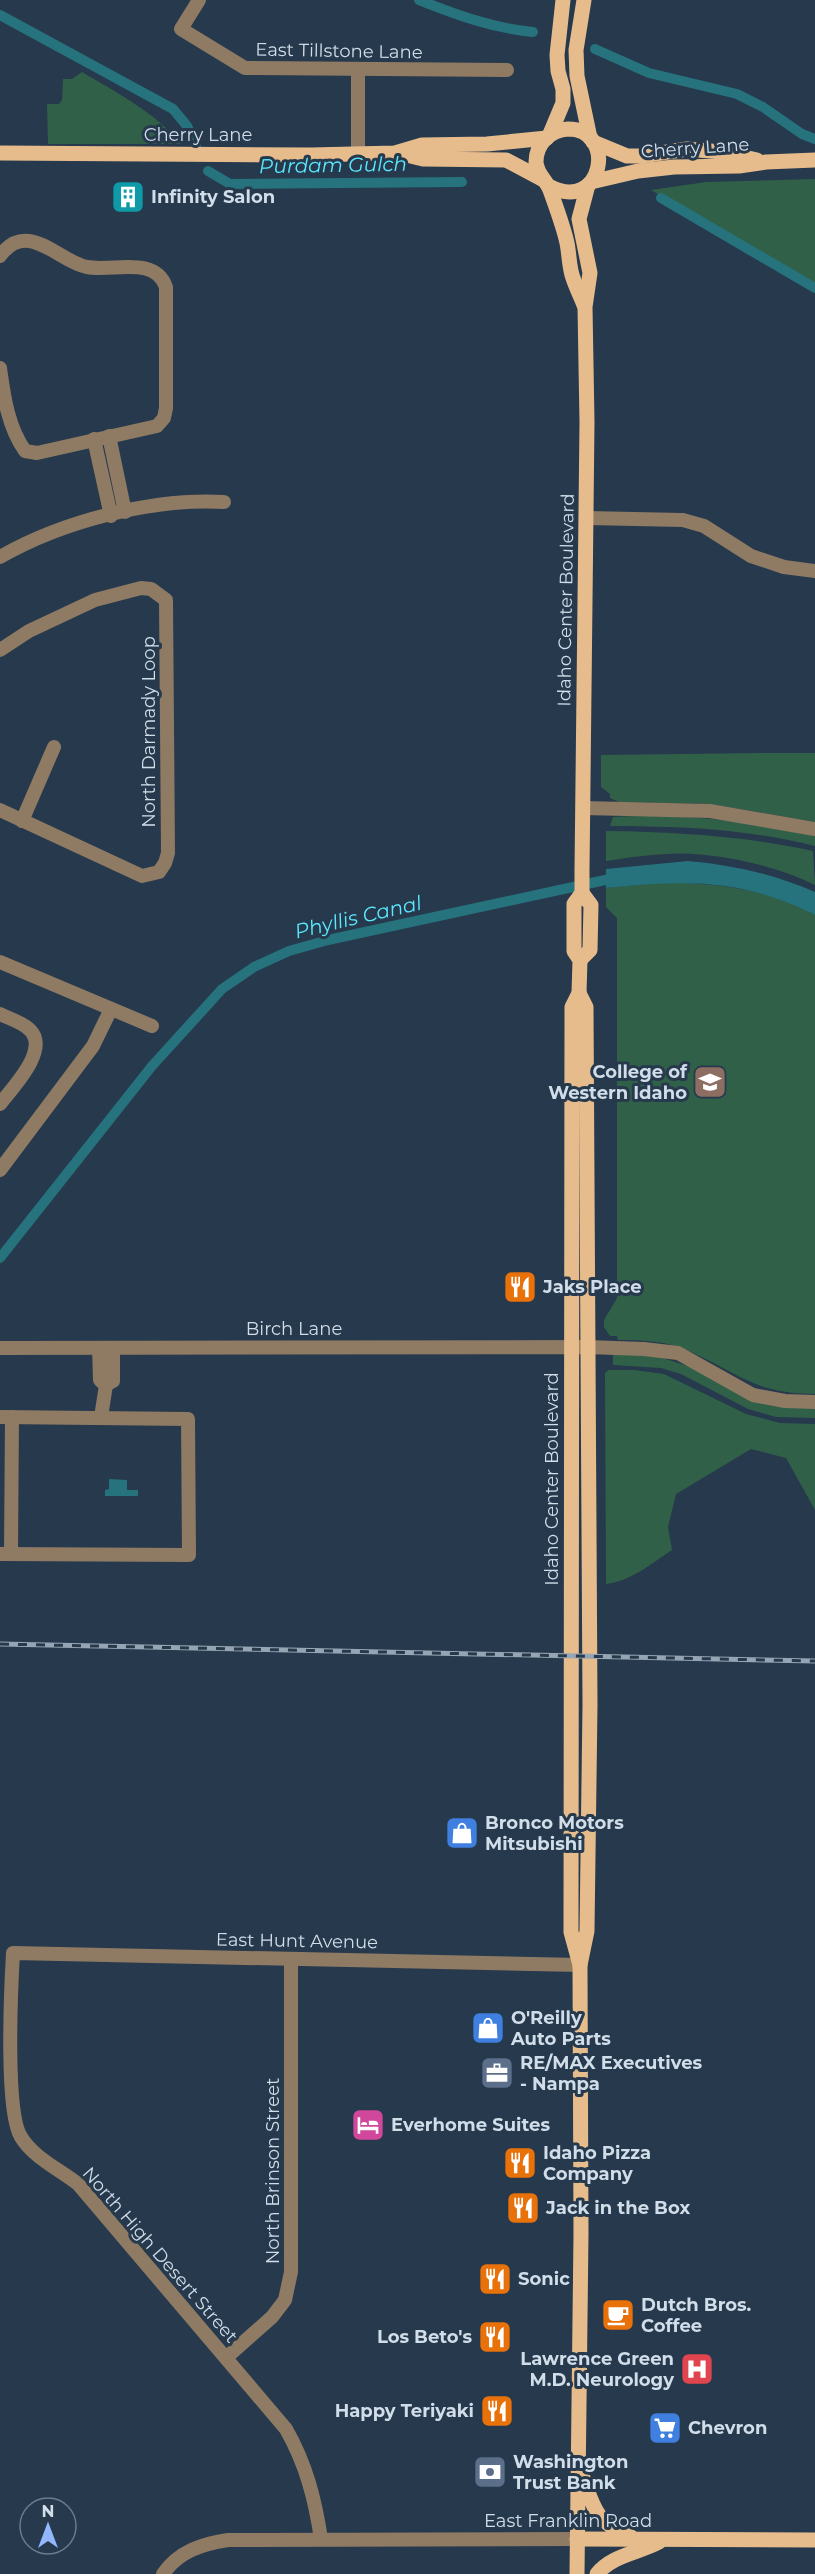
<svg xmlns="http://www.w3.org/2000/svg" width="815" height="2574" font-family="Montserrat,sans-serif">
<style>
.green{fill:#316049}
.water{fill:#26727d}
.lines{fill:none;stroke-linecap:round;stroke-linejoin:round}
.canal{stroke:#26727d;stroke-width:10}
.minor{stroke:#8f7a63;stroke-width:14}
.major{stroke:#e6bc8c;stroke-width:15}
.rail-casing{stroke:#96a5b3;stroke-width:5}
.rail{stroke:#26394d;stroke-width:3;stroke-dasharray:9;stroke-linecap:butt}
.labels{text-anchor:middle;stroke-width:6;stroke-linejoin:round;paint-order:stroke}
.street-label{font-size:18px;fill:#d1dde9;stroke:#26394d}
.poi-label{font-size:18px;font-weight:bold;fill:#d1dde9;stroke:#26394d;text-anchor:start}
.water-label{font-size:20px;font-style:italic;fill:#5ae8fc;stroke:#26394d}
</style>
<rect width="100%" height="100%" fill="#26394d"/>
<g class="green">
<path d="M82 72C117 93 155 112 181 144H48L47 104H59L62 100 63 79H72Z"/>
<path d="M815 179V286L651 190 706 182Z"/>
<path d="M762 753H815V822L711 804 619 802 610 798V794L601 787V755Z"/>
<path d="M613 817C681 813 749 821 815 836V846C747 829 680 826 610 826Z"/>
<path d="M606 831C677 832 744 836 813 851L815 885C779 867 734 857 694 854 665 852 635 857 606 861Z"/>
<path d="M666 882C726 885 759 887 815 915V1394C754 1393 742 1375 691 1352 668 1341 643 1340 618 1340L617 1336H610L604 1327V1320L617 1298V918L606 907V888Z"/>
<path d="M613 1354 645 1355 663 1358 815 1408V1418L776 1417 748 1409 681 1374 661 1368 613 1365Z"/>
<path d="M609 1370H634L664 1374 746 1414 780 1423 815 1424V1510L786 1458 751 1449 676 1494 668 1527 672 1550C651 1564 631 1581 606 1584L605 1373Z"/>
</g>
<g class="water">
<path d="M688 861C733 865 774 874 815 892V915C740 878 687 880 606 888V869Z"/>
<path d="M109 1479 127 1480V1490H138V1496H105V1490L109 1489Z"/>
</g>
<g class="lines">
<g class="canal">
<path d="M419 0C457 15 492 28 533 32"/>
<path d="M0 15 173 109 187 126 196 145"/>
<path d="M595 49 649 73 737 94 763 107 802 134 815 139"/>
<path d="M208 171 230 184 462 182"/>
<path d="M661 198 815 288"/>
<path d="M0 1258 152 1066 222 989 254 967 289 951 328 940 619 877"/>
</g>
<g class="minor">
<path d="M199 0 181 29 245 68 507 70"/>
<path d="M358 69V154"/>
<path d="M0 256C27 218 59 262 87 267 113 272 155 255 166 287V408L164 418 157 426 37 453 25 451C8 427 4 397 0 368"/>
<path d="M109 436 125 512"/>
<path d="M94 439 111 516"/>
<path d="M586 518 683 520 704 526 751 556 784 567 815 571"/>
<path d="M0 557C63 521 152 498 224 502"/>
<path d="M0 650 29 631 95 600 141 588 151 589 166 600 168 853 165 863 159 872 142 876 0 810"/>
<path d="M583 808 710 811 815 829"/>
<path d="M22 821 54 747"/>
<path d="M0 962 152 1026"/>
<path d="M0 1014C10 1019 22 1022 30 1030 50 1050 12 1088 0 1104"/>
<path d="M0 1170 93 1046 111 1009"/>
<path d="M0 1348 587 1347 644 1349 678 1353 753 1395 785 1401 815 1402"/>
<path d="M99 1348 100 1380 106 1385"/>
<path d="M0 1417 188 1419 189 1555 0 1554"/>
<path d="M101 1417 106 1385 113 1381V1348"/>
<path d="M11 1553 12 1417"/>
<path d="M227 2357 272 2317 285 2300 291 2272V1960"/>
<path d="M321 2539C315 2499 306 2464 286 2429L78 2184C59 2169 34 2158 21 2137 5 2112 11 1988 13 1953L580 1965"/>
<path d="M163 2574C179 2551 202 2544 228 2540L577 2539"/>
</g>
<g class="major">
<path d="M584 0 576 50 577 76 590 138"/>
<path d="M550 134 563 103V89L558 71 557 55 563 0"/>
<path d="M593 142 627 156H641L687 149 722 152 757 160"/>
<path d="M0 153 311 155 395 153 422 145 487 144 547 138"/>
<path d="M398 153 423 159 506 160 542 179"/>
<path d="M591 182 638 171 674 167 739 166 766 162 815 160"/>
<path d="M549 186C603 215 618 129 568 129 550 130 536 144 536 162 537 175 546 179 550 190 556 207 563 225 567 243 569 253 569 264 572 275 575 285 580 295 584 305"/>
<path d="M580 960 590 950 591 905 582 893"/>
<path d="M580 1965 571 1932 572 1007 579 993 580 960 574 951V904L582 893V871L587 422 585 307 590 273 579 219 588 185"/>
<path d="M581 2472C594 2508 594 2521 631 2537"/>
<path d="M577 2539 815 2540"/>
<path d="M577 2574 581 2234 580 1965 587 1931 590 1705 586 1007 579 993"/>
<path d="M597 2574C612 2555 639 2553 659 2542"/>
</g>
<g class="rail-casing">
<path id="rail" d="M0 1644 815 1661"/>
</g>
<use href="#rail" class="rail"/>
</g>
<defs>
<g id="building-square" transform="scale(1.725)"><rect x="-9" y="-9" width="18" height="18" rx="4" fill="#0f9aa8" stroke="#26394d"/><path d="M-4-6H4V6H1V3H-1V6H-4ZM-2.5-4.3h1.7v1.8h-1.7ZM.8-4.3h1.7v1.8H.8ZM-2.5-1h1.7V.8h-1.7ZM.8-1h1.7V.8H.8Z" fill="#fff"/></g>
<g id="university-square" transform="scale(1.725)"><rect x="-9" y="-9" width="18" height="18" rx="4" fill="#8d6e63" stroke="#26394d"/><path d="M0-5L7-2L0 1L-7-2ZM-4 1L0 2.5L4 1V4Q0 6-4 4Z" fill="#fff"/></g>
<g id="restaurant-square" transform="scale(1.725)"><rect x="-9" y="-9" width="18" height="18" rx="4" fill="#e8710a" stroke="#26394d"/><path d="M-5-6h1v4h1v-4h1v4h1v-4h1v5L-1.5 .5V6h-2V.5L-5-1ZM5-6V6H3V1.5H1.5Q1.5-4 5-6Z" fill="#fff"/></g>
<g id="shop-square" transform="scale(1.725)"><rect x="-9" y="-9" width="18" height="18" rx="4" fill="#3f7fe0" stroke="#26394d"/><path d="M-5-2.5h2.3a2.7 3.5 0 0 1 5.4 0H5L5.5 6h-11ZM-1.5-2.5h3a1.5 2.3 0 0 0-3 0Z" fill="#fff"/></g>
<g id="office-square" transform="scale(1.725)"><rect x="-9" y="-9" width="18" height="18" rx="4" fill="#5c6f8a" stroke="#26394d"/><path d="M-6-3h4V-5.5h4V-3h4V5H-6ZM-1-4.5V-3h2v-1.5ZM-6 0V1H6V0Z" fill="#fff"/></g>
<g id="hotel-square" transform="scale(1.725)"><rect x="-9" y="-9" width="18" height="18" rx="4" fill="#d1479c" stroke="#26394d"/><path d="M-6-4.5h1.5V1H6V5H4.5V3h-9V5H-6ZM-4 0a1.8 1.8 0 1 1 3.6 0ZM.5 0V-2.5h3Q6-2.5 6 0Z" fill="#fff"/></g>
<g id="cafe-square" transform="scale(1.725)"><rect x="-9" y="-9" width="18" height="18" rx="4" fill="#e8710a" stroke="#26394d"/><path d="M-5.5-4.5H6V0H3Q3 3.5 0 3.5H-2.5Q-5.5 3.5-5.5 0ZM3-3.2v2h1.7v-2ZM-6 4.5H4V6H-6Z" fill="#fff"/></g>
<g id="hospital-square" transform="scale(1.725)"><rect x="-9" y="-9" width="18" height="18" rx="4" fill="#e0444e" stroke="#26394d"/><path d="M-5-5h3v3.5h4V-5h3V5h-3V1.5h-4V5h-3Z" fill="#fff"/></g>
<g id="supermarket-square" transform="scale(1.725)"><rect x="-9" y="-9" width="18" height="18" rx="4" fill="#3f7fe0" stroke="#26394d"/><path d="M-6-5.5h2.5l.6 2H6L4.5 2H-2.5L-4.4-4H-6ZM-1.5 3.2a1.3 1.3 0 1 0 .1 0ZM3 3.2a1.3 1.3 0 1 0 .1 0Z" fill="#fff"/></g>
<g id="bank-square" transform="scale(1.725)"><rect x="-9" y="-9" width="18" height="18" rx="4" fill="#5c6f8a" stroke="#26394d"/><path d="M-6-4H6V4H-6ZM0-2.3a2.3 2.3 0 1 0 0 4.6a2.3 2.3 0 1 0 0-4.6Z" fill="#fff"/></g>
</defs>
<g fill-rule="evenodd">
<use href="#building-square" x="128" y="197"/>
<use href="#university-square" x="710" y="1082"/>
<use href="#restaurant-square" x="520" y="1287"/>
<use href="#shop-square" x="462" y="1833"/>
<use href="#shop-square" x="488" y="2028"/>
<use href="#office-square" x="497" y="2073"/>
<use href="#hotel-square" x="368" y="2125"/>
<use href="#restaurant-square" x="520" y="2163"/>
<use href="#restaurant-square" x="523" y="2208"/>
<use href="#restaurant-square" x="495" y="2279"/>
<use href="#cafe-square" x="618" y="2315"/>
<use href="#restaurant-square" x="495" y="2337"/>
<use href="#hospital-square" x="697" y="2369"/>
<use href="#restaurant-square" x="497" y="2411"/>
<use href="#supermarket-square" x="665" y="2428"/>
<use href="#bank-square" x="490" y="2472"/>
</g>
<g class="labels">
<g class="street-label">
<text transform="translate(339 51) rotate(1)" y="6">East Tillstone Lane</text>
<text x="198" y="141">Cherry Lane</text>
<text transform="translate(695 148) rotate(-4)" y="6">Cherry Lane</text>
<text transform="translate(566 600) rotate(-89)" y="6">Idaho Center Boulevard</text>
<text transform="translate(149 732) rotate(-90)" y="6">North Darmady Loop</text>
<text x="294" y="1335">Birch Lane</text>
<text transform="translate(552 1479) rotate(-90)" y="6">Idaho Center Boulevard</text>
<text transform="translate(297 1941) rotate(1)" y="6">East Hunt Avenue</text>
<text transform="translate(273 2171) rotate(-90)" y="6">North Brinson Street</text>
<text transform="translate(160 2255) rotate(49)" y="6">North High Desert Street</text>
<text x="568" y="2527">East Franklin Road</text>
</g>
<g class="poi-label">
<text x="151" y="203">Infinity Salon</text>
<text x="687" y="1078" text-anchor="end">College of<tspan x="687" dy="21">Western Idaho</tspan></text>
<text x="543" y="1293">Jaks Place</text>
<text x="485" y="1829">Bronco Motors<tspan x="485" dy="21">Mitsubishi</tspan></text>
<text x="511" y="2024">O'Reilly<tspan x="511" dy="21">Auto Parts</tspan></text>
<text x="520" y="2069">RE/MAX Executives<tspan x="520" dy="21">- Nampa</tspan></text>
<text x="391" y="2131">Everhome Suites</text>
<text x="543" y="2159">Idaho Pizza<tspan x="543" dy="21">Company</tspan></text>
<text x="546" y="2214">Jack in the Box</text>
<text x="518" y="2285">Sonic</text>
<text x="641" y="2311">Dutch Bros.<tspan x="641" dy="21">Coffee</tspan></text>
<text x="472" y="2343" text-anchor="end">Los Beto's</text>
<text x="674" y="2365" text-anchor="end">Lawrence Green<tspan x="674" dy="21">M.D. Neurology</tspan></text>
<text x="474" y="2417" text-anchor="end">Happy Teriyaki</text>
<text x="688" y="2434">Chevron</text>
<text x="513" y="2468">Washington<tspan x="513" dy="21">Trust Bank</tspan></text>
</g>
<g class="water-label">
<text transform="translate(333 165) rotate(-1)" y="7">Purdam Gulch</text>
<text transform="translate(358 917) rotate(-13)" y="7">Phyllis Canal</text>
</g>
</g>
<g transform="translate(48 2526)"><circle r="28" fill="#26394d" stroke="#6a7b8b" stroke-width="1.5"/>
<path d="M0-4.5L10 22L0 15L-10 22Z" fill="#92b7fd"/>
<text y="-9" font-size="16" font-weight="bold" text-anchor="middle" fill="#d1dde9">N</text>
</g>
</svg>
